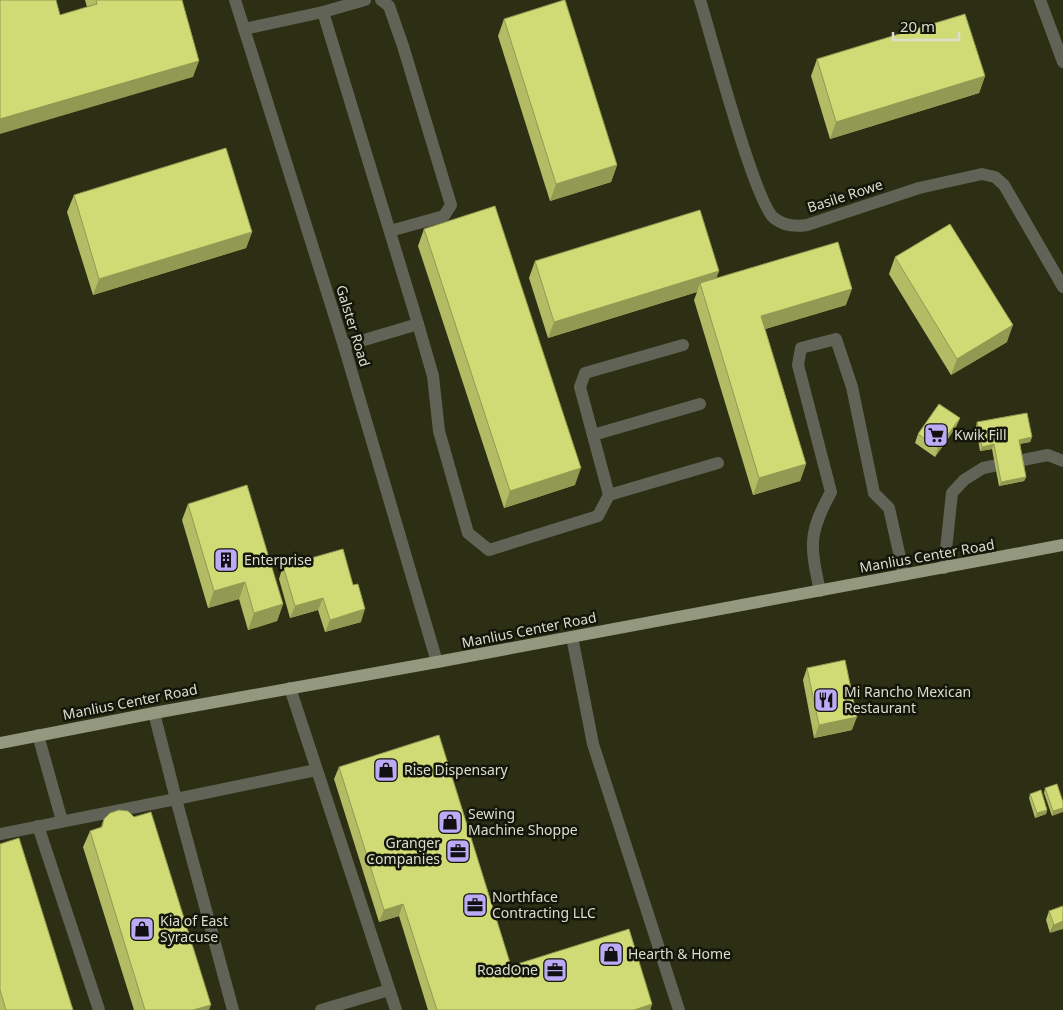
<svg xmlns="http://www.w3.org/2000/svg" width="1063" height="1010" font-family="'Noto Sans',sans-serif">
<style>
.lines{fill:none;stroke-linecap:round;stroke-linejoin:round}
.minor{stroke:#616356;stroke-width:12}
.major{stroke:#94987e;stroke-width:12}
.wall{fill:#b3bc65}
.shaded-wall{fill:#929952}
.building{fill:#d0db75;stroke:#929952}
.labels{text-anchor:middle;stroke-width:5;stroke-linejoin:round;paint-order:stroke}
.street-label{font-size:14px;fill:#dbdece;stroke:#14160a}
.poi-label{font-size:14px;fill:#dbdece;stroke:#14160a;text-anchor:start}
</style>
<rect width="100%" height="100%" fill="#2c2f13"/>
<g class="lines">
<g class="minor">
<path d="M235 0 344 346 437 662"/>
<path d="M365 0 323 12 418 324"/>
<path d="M381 0 389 6 403 46 451 205 444 216 390 231"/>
<path d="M700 0C711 35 754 201 774 218 784 226 795 227 807 225L919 188 982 174 995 177 1004 185 1063 287"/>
<path d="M1040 0 1063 62"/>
<path d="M244 29 323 12"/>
<path d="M344 346 418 324 433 376 439 431 468 533 489 550 598 516 609 495 580 387 585 373 683 345"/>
<path d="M593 435 700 404"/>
<path d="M609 495 718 463"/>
<path d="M944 568 952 493 964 480 983 468 1048 455 1063 461"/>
<path d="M820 591C810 545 808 534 831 492L798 365 801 348 836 339 852 387 874 493 889 508 904 575"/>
<path d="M572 637 593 744 679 1010"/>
<path d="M290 688 396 1010"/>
<path d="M38 735 62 821"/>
<path d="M38 826 99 1010"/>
<path d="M0 834 176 799 154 713"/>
<path d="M233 1010 176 799 316 770"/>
<path d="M321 1010 389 990"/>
</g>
<path class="major" d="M0 743 154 713 437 662 1063 545"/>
</g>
<g class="wall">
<path d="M85 0H182L193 77 60 15 87 7Z"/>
<path d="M504 19 617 165 611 182 550 201 498 36Z"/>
<path d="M817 59 985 76 979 93 830 139 811 76Z"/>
<path d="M74 195 252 232 246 248 93 295 67 212Z"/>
<path d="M424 229 575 485 504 508 418 246Z"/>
<path d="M895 257 1007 342 951 375 889 274Z"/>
<path d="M535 261 719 271 716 278 846 305 765 329 806 464 800 481 753 495 694 300 697 292 548 338 529 278Z"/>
<path d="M960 418 956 427 935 457 915 443 918 434Z"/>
<path d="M977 422 1032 437 1030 442 1020 444 1026 477 1024 481 999 486 992 449 980 451 976 427Z"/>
<path d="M188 504 283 604 277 621 248 630 239 599 208 608 182 520Z"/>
<path d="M283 566 361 622 325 632 318 610 290 618 279 579Z"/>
<path d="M807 668 852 730 814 738 803 680Z"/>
<path d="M339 767 511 966 652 1004 650 1010H428L399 916 379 922 334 779Z"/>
<path d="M1045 788 1063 802 1052 816 1044 793Z"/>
<path d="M1030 794 1047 810 1046 814 1035 818 1029 798Z"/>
<path d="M104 819 209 1010H134L83 847 90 831 101 827Z"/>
<path d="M0 844 73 1010H0Z"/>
<path d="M1063 906 1050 933 1046 920 1049 911Z"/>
</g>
<g class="shaded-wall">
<path d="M199 61 193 77 0 134V119Z"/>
<path d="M985 76 979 93 830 139 836 122Z"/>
<path d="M617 165 611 182 550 201 556 184Z"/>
<path d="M252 232 246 248 93 295 99 279Z"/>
<path d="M719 271 713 287 700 283 697 292 548 338 554 322Z"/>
<path d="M852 289 846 305 755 332 761 316Z"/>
<path d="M1013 325 1007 342 951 375 957 359Z"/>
<path d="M960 418 956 427 935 457 938 448Z"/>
<path d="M1032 437 1030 442 1017 444 1019 440Z"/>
<path d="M994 444 992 449 980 451 982 447Z"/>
<path d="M806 464 800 481 753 495 759 478Z"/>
<path d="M581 468 575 485 504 508 510 491Z"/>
<path d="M1026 477 1024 481 999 486 1001 482Z"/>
<path d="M245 582 239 599 208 608 214 591Z"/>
<path d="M323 598 318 610 290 618 295 606Z"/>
<path d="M283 604 277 621 248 630 254 613Z"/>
<path d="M365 609 361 622 325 632 330 620Z"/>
<path d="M857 717 852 730 814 738 819 725Z"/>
<path d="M1063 808V812L1052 816 1053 811Z"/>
<path d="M1047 810 1046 814 1035 818 1037 813Z"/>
<path d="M403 904 399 916 379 922 384 910Z"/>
<path d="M1063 921V929L1050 933 1054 925Z"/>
<path d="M652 1004 650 1010H634Z"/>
<path d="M211 1005 209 1010H193Z"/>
</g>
<g class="building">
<path d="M0 0H56L60 15 97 4 96 0H182L199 61 0 119Z"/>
<path d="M564 0H565L617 165 556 184 504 19Z"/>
<path d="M965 14 985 76 836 122 817 59Z"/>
<path d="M226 148 252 232 99 279 74 195Z"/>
<path d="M495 206 581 468 510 491 424 229Z"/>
<path d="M700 210 719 271 554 322 535 261Z"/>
<path d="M950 224 1013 325 957 359 895 257Z"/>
<path d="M838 242 852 289 761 316 806 464 759 478 700 283Z"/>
<path d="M939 404 960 418 938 448 918 434Z"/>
<path d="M1027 413 1032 437 1019 440 1026 477 1001 482 994 444 982 447 977 422Z"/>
<path d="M247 485 283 604 254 613 245 582 214 591 188 504Z"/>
<path d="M343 549 353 585 358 584 365 609 330 620 323 598 295 606 283 566Z"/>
<path d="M845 660 857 717 819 725 807 668Z"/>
<path d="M439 735 511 966 629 929 652 1004 634 1010H437L403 904 384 910 339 767Z"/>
<path d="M1057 784 1063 802V808L1053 811 1045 788Z"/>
<path d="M1041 790 1047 810 1037 813 1030 794Z"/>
<path d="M119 810 128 811 134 817 151 812 211 1005 193 1010H145L90 831 102 827 104 819 110 813Z"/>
<path d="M19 838 73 1010H6L0 990V844Z"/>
<path d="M1063 906V921L1054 925 1049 911Z"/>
</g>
<defs>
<g id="supermarket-square" transform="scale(1.25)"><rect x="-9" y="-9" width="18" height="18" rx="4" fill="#bbaaf6" stroke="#14160a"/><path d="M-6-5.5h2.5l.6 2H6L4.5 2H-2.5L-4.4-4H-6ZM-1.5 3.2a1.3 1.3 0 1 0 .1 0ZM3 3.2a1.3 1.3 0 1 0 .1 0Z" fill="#111"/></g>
<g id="building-square" transform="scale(1.25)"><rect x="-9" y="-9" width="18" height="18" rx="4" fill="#bbaaf6" stroke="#14160a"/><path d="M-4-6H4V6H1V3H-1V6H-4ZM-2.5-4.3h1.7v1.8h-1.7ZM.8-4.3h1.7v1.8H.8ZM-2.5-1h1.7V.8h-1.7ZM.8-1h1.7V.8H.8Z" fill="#111"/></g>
<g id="restaurant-square" transform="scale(1.25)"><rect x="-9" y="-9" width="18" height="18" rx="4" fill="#bbaaf6" stroke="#14160a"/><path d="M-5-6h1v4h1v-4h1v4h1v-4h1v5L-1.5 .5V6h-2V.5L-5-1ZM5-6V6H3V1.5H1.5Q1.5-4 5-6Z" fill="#111"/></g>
<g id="shop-square" transform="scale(1.25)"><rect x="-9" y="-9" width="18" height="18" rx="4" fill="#bbaaf6" stroke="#14160a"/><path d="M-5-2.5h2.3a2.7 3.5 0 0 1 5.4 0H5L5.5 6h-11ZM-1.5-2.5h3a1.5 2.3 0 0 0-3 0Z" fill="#111"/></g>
<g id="office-square" transform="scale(1.25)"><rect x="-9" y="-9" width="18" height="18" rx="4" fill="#bbaaf6" stroke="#14160a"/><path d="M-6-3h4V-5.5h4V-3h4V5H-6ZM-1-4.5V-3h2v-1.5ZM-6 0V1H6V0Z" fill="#111"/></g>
</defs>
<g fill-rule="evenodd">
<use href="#supermarket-square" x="936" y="435"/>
<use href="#building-square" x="226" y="560"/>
<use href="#restaurant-square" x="826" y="700"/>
<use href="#shop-square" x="386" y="770"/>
<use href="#shop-square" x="450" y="822"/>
<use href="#office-square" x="458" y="851"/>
<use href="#office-square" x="475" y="905"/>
<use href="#shop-square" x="142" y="929"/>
<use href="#shop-square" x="611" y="954"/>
<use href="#office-square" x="555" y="970"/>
</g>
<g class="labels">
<g class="street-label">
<text transform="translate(845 196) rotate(-18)" y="5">Basile Rowe</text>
<text transform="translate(353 326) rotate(73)" y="5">Galster Road</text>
<text transform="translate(927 556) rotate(-10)" y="5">Manlius Center Road</text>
<text transform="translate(529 630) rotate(-11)" y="5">Manlius Center Road</text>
<text transform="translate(130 702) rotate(-11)" y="5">Manlius Center Road</text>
</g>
<g class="poi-label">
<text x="954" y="440">Kwik Fill</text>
<text x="244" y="565">Enterprise</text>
<text x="844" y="697">Mi Rancho Mexican<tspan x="844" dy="16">Restaurant</tspan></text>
<text x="404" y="775">Rise Dispensary</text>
<text x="468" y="819">Sewing<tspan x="468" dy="16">Machine Shoppe</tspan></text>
<text x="440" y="848" text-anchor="end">Granger<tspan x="440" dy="16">Companies</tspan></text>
<text x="492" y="902">Northface<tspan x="492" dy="16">Contracting LLC</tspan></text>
<text x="160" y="926">Kia of East<tspan x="160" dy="16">Syracuse</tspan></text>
<text x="628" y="959">Hearth &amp; Home</text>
<text x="538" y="975" text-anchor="end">RoadOne</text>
</g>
</g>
<path d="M893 32v8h66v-8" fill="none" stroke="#dbdece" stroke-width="2.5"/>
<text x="900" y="32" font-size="15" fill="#dbdece" stroke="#14160a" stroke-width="4" paint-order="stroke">20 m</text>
</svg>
